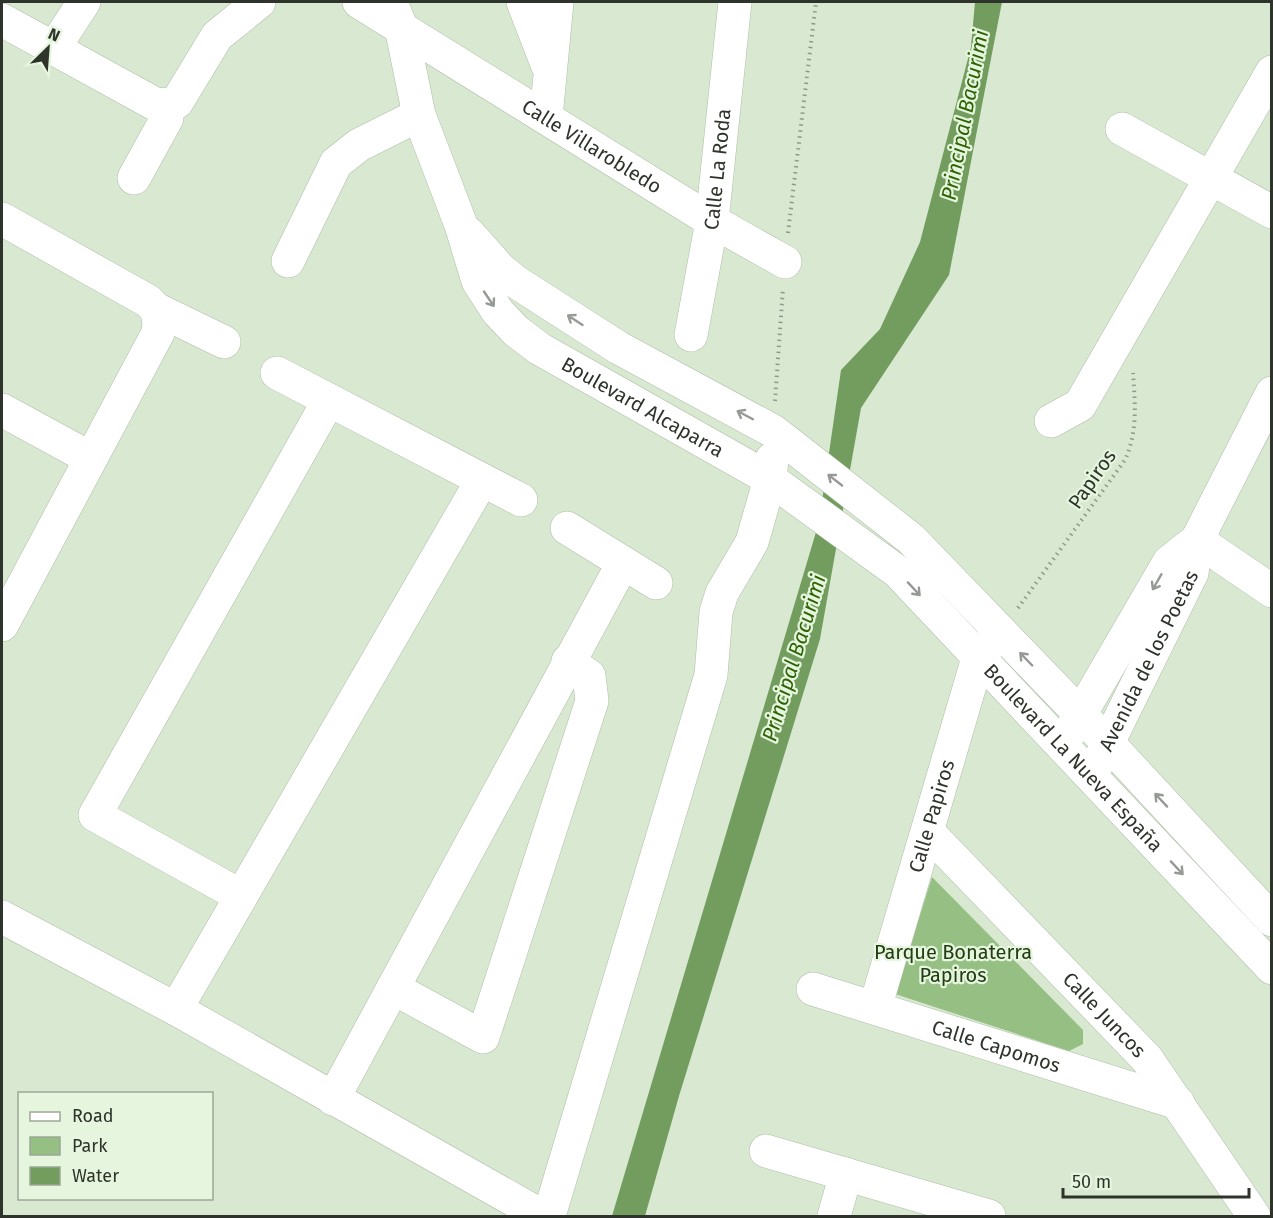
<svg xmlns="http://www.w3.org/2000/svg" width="1273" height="1218" font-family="'Fira Sans',sans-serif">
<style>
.green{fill:#95bf83}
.water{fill:#739d5f}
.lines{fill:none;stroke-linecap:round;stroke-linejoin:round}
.minor-casing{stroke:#aebea7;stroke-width:34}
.path{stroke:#8f9b8a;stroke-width:4;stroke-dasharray:1.5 4.5;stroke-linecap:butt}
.minor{stroke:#fff;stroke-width:33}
.oneway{stroke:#969a95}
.labels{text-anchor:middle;stroke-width:4.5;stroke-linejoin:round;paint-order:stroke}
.street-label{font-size:20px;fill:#2e342b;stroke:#e5f5de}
.park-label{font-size:20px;fill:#213d11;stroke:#e5f5de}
.water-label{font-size:21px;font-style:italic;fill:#2e6304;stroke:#e5f5de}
</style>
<rect width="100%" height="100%" fill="#d8e8d1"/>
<path class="green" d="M932 877 1083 1030V1044L1069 1051 895 994Z"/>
<path class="water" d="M975 2H1002L949 275 861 408 820 639 679 1096 645 1216H612L819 522 841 370 880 329 920 242 971 47Z"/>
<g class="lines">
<g class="minor-casing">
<g id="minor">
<path id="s1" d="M359 2 712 221 785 262"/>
<path id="s2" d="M391 2 401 27 419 115 461 225 478 281 498 312 516 331 540 349 770 479 898 572 1272 968"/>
<path d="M523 2 547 64"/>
<path d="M2 20 155 104 166 105 177 102 217 36 259 2"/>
<path d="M54 48 84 2"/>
<path d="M546 117 557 2"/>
<path d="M1122 129 1272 212"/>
<path d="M134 178 167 118 166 105"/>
<path d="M2 219 148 301 156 309 224 342"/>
<path d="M468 233 501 270 516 282 619 348 773 431 911 539 1108 743 1272 920"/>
<path d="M288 261 336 163 359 145 419 115"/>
<path id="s3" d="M691 335 712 221 735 2"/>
<path d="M277 373 521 500"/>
<path d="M2 410 90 458"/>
<path d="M1051 421 1080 405 1272 72"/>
<path d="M567 528 656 583"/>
<path d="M1197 540 1272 591"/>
<path d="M2 625 158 333 159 321 156 309"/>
<path d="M1070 732 1169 562 1197 540"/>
<path id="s4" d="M1099 761 1192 573 1197 540 1272 393"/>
<path id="s5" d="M928 832 1147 1059 1254 1216"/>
<path d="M241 896 95 815 329 400"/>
<path d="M2 917 176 1009 542 1216"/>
<path d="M393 988 483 1037 592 701 589 676 568 661"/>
<path id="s6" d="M813 989 1178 1103"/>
<path id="s7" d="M875 1008 978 658 989 645"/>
<path d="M176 1009 482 480"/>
<path d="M333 1099 623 563"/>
<path d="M766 1151 989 1216"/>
<path d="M549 1216 711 675 716 612 722 593 752 542 770 479 772 459"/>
<path d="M834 1216 846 1174"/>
</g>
</g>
<g class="path">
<path d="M788 233 816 2"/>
<path d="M775 401 783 288"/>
<path d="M1018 608 1125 460C1138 431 1135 404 1133 373"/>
</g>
<use href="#minor" class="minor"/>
</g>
<defs><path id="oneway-shaft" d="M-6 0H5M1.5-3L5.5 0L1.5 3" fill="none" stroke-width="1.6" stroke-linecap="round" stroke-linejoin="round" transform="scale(1.5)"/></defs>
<g class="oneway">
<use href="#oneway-shaft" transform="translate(489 299) rotate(56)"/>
<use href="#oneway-shaft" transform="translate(575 320) rotate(-147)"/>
<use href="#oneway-shaft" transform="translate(745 415) rotate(-152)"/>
<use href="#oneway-shaft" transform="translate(835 480) rotate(-142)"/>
<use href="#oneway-shaft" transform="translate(1157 582) rotate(120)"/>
<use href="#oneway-shaft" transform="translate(914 589) rotate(47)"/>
<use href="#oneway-shaft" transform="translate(1026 659) rotate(-134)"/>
<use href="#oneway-shaft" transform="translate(1161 800) rotate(-133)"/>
<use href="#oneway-shaft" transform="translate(1177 868) rotate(47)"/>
</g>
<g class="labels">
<g class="street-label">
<text dy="7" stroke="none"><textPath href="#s1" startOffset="274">Calle Villarobledo</textPath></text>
<text dy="7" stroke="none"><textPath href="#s3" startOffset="168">Calle La Roda</textPath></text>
<text dy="7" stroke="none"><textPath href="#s2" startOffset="504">Boulevard Alcaparra</textPath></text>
<text transform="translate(1092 479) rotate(-55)" y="7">Papiros</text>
<text dy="7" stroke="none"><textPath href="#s4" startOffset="112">Avenida de los Poetas</textPath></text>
<text dy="7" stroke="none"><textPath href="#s2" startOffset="1064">Boulevard La Nueva España</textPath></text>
<text dy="7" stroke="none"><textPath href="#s7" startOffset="200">Calle Papiros</textPath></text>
<text dy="7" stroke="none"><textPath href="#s5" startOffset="254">Calle Juncos</textPath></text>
<text dy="7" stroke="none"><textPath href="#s6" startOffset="192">Calle Capomos</textPath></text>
</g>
<g class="park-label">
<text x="953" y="959">Parque Bonaterra<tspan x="953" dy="23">Papiros</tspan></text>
</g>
<g class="water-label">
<text transform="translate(965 115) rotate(-79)" y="7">Principal Bacurimi</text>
<text transform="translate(794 658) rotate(-73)" y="7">Principal Bacurimi</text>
</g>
</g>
<rect width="1273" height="1218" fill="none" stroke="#2e342b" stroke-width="6"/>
<rect x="18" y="1092" width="195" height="108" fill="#e5f5de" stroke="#9ca896" stroke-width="1.5"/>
<rect x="30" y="1112" width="30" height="9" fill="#ffffff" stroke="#9ca896" stroke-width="1.5"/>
<text x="72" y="1122" font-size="18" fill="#2e342b">Road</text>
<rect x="30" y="1137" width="30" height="18" fill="#95bf83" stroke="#9ca896" stroke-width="1.5"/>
<text x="72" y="1152" font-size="18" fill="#2e342b">Park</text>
<rect x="30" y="1167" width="30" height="18" fill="#739d5f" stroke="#9ca896" stroke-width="1.5"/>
<text x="72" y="1182" font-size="18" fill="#2e342b">Water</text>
<g transform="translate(48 48) rotate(25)" stroke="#e5f5de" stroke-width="4.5" paint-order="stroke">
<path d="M0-4.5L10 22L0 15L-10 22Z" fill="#2e342b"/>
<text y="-9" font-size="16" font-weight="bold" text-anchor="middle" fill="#2e342b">N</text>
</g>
<path d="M1063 1188v9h186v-9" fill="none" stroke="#2e342b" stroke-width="3"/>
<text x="1072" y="1188" font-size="18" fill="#2e342b" stroke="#e5f5de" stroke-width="4.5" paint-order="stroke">50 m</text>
</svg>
